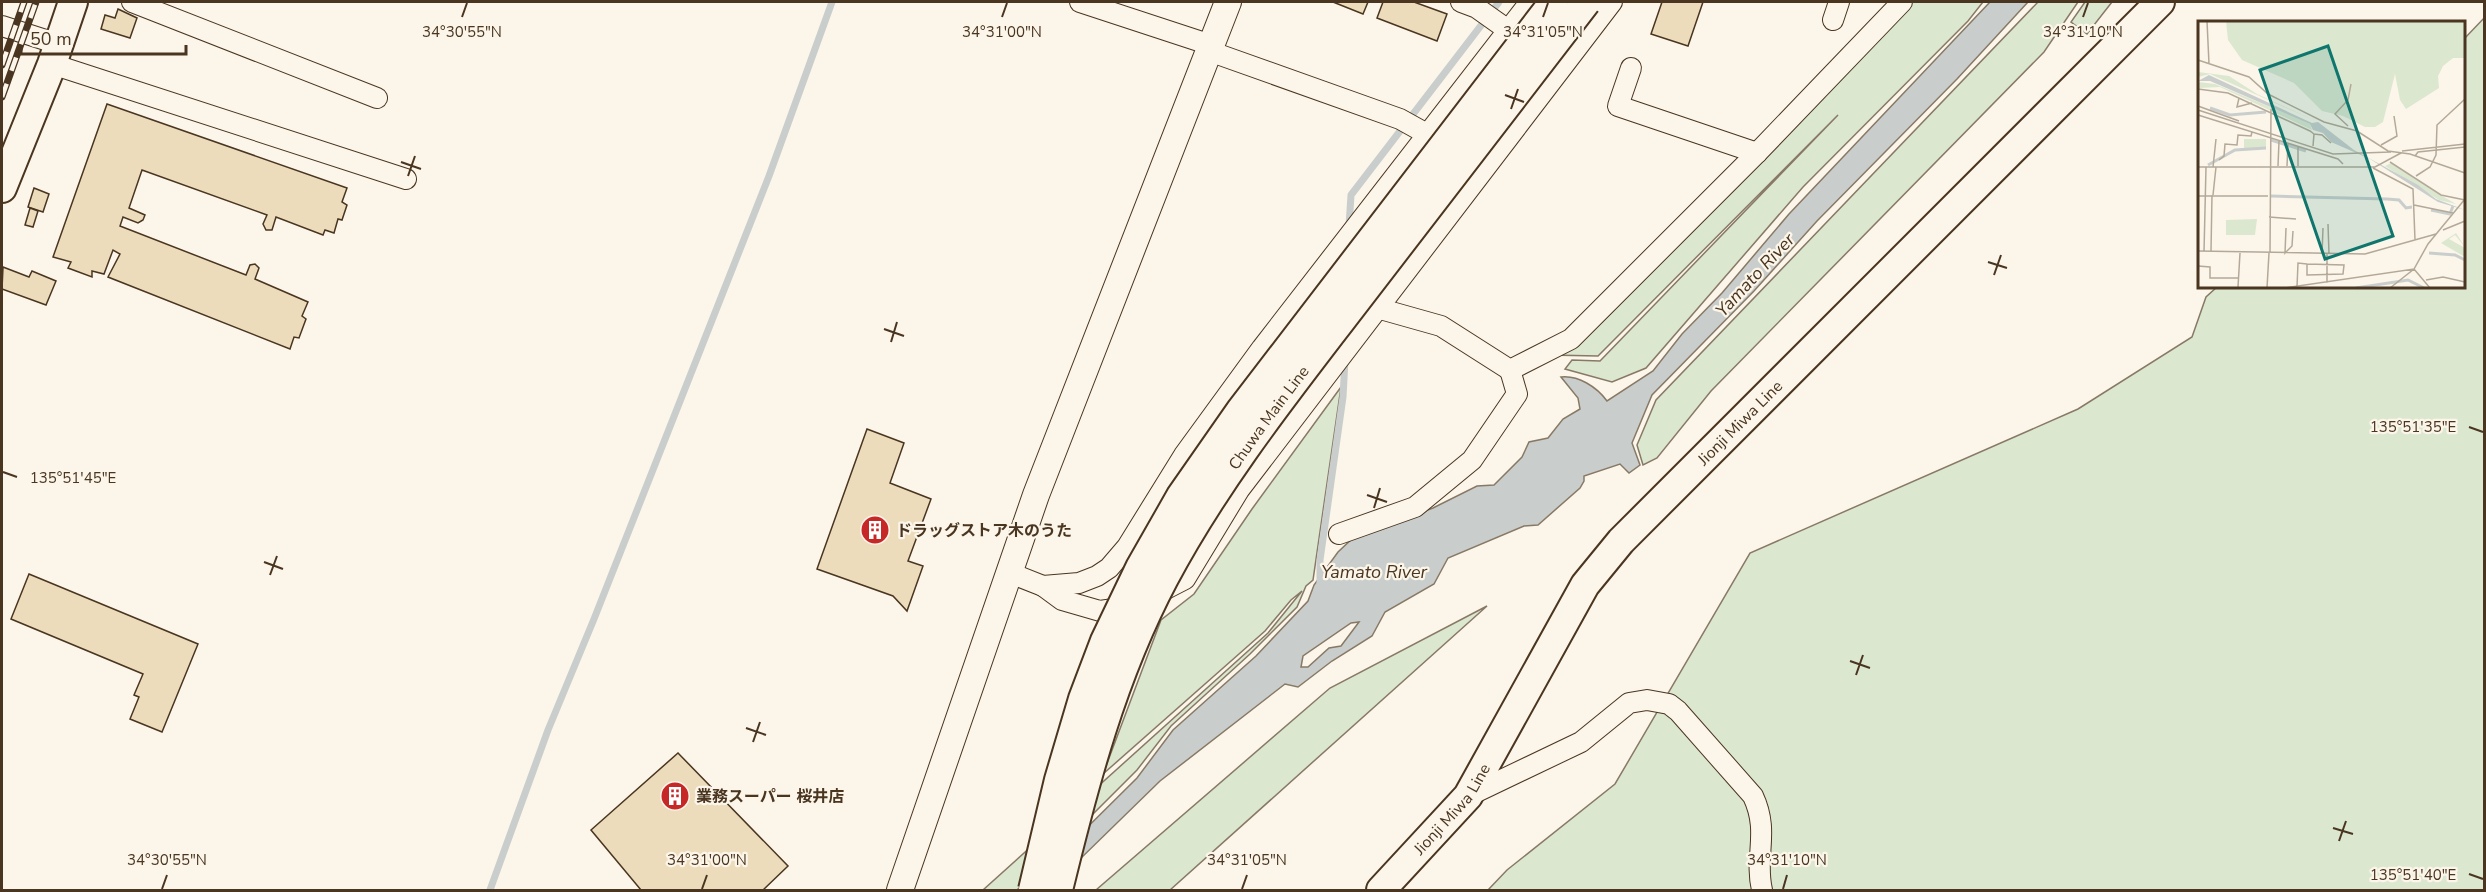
<svg xmlns="http://www.w3.org/2000/svg" width="2486" height="892" font-family="'Nunito Sans','Noto Sans JP',sans-serif">
<style>
.green{fill:#dce7d0;stroke:#887966;stroke-width:1.5}
.water{fill:#c9cecd;stroke:#887966;stroke-width:1.5;fill-rule:evenodd}
.lines{fill:none;stroke-linecap:round;stroke-linejoin:round}
.stream{stroke:#c9cecd;stroke-width:7}
.building{fill:#ecdcbc;stroke:#4a3520;stroke-width:1.5}
.minor-casing{stroke:#4a3520;stroke-width:22}
.tertiary-casing{stroke:#4a3520;stroke-width:28}
.secondary-casing{stroke:#4a3520;stroke-width:32}
.minor{stroke:#fbf6e9;stroke-width:20}
.tertiary{stroke:#fbf6e9;stroke-width:26}
.secondary{stroke:#fbf6e9;stroke-width:28}
.rail-casing{stroke:#4a3520;stroke-width:7}
.rail{stroke:#fbf6e9;stroke-width:4.5;stroke-dasharray:14;stroke-linecap:butt}
.secondary-bridge-casing{stroke:#4a3520;stroke-width:32;stroke-linecap:butt}
.secondary-bridge{stroke:#fbf6e9;stroke-width:28}
.ticks{fill:none;stroke:#4a3520;stroke-width:2}
.labels{text-anchor:middle;stroke-width:4.5;stroke-linejoin:round;paint-order:stroke}
.street-label{font-size:16px;fill:#4a3520;stroke:#fbf6e9}
.poi-label{font-size:16px;font-weight:bold;fill:#4a3520;stroke:#fbf6e9;text-anchor:start}
.water-label{font-size:18px;font-style:italic;fill:#4a3520;stroke:#fbf6e9}
.inset-river{fill:none;stroke:#c9cecd;stroke-width:3}
.inset-road{fill:none;stroke:#b4a999;stroke-width:1.5}
.view{fill:#0f766e;fill-opacity:0.15;stroke:#0f766e;stroke-width:3}
.inset-edge{fill:none;stroke:#4a3520;stroke-width:3}
.ticks-label{font-size:15px;text-anchor:middle;fill:#4a3520;stroke:#fbf6e9;stroke-width:4.5;stroke-linejoin:round;paint-order:stroke}
</style>
<rect width="100%" height="100%" fill="#fbf6e9"/>
<g class="green">
<path d="M1910 2H1983L1968 21 1803 187 1646 368 1612 382 1565 369 1572 360 1600 361 1838 115 1598 356 1550 355Z"/>
<path d="M2038 2H2078L2044 52 1711 391 1657 458 1643 465 1637 445 1656 400Z"/>
<path d="M2085 2H2112L2087 34 2071 22Z"/>
<path d="M2484 18V890H1488L1507 870 1615 784 1750 553 2078 409 2192 337 2206 297 2217 287 2464 286V39Z"/>
<path d="M1341 387 1313 580 1306 586 1297 607 1250 654 1171 726 1137 770 1017 890H983L1268 633 1302 591 1291 600 1265 631 1103 774 1161 620 1194 594 1252 509Z"/>
<path d="M1487 606 1170 890H1096L1330 688Z"/>
</g>
<path class="water" d="M1990 2H2028L1957 79 1817 221 1754 291 1652 395 1632 443 1640 465 1629 473 1620 464 1584 476V481L1580 488 1538 525 1524 526 1448 558 1434 584 1385 612 1372 636 1332 661 1298 687 1285 684 1160 781 1076 863 1024 890 1137 778 1173 730 1256 656 1308 601 1314 585 1338 552 1353 538 1433 508 1477 486 1494 485 1522 457 1529 442 1548 438 1563 419 1580 409 1578 398 1561 377C1578 375 1597 387 1607 401L1653 371 1682 334 1722 293 1789 214ZM1359 622 1341 646 1329 648 1308 667H1301L1303 656 1351 623Z"/>
<g class="lines">
<g class="stream">
<path d="M1349 226 1351 195 1499 2"/>
<path d="M1320 584V560L1343 397 1345 360"/>
<path d="M490 890 548 730 594 619 769 176 832 2"/>
</g>
</g>
<g class="building">
<path d="M1333 2H1368L1363 14Z"/>
<path d="M1383 2H1414L1447 14 1437 41 1377 18Z"/>
<path d="M1662 2H1703L1688 46 1651 34Z"/>
<path d="M118 9 137 18 130 38 101 29 105 15 115 18Z"/>
<path d="M107 104 347 188 342 202 347 205 342 220 338 219 334 233 325 230 323 235 276 217 272 230H266L263 224 267 215 142 170 129 208 145 215 143 220 138 223 123 217 120 226 246 275 250 265 255 264 259 268 255 279 308 302 302 316 306 319 299 338 294 337 290 349 108 277 120 254 113 250 104 274 92 271V277L68 268 71 262 53 257Z"/>
<path d="M34 188 49 194 43 212 28 207Z"/>
<path d="M30 208 38 211 33 227 25 225Z"/>
<path d="M3 267 29 277 32 271 56 281 46 305 2 289Z"/>
<path d="M867 429 904 443 890 483 931 499 908 561 923 566 907 611 893 596 817 569Z"/>
<path d="M29 574 198 644 162 732 130 719 139 697 134 695 143 674 11 619Z"/>
<path d="M678 753 788 866 763 890H641L591 830Z"/>
</g>
<g class="lines">
<g class="minor-casing">
<g id="minor">
<path d="M132 2 377 98"/>
<path d="M1080 2 1211 45"/>
<path d="M1461 2 1477 8 1508 30"/>
<path d="M1833 20 1839 2"/>
<path d="M2 26 58 44"/>
<path d="M1209 51 1400 119 1427 134"/>
<path d="M52 64 406 179"/>
<path d="M1631 68 1618 106 1757 153"/>
<path d="M1377 308 1441 326 1510 370 1571 339 1757 153 1902 2"/>
<path d="M1339 534 1415 507 1472 460 1517 394 1510 370"/>
<path d="M1010 573 1043 586 1062 600 1100 611 1128 607"/>
<path d="M1043 586 1079 583 1097 576 1109 568 1127 547 1184 455 1262 348 1530 2"/>
<path d="M1154 595 1185 579 1239 490 1612 2"/>
<path d="M1468 796 1581 742 1629 703 1647 700 1669 704 1678 711 1753 796C1770 832 1754 856 1762 890"/>
</g>
</g>
<g class="tertiary-casing">
<path id="tertiary" d="M900 890 1036 495 1228 2"/>
</g>
<g class="secondary-casing">
<g id="secondary">
<path d="M2 188 52 64 73 2"/>
<path id="s1" d="M1381 890 1468 796 1585 585 1621 541 2160 2"/>
</g>
</g>
<use href="#minor" class="minor"/>
<use href="#tertiary" class="tertiary"/>
<use href="#secondary" class="secondary"/>
<g class="rail-casing">
<g id="rail">
<path d="M2 65 24 2"/>
<path d="M2 97 36 2"/>
</g>
</g>
<use href="#rail" class="rail"/>
<g class="secondary-bridge-casing">
<g id="secondary-bridge">
<path d="M1033 890 1059 780 1083 699 1105 641 1140 568 1181 496 1241 410 1554 2"/>
<path id="s2" d="M1058 890C1084 783 1112 676 1164 578 1215 482 1283 396 1349 310 1428 207 1507 104 1586 2"/>
</g>
</g>
<use href="#secondary-bridge" class="secondary-bridge"/>
</g>
<path class="ticks" d="M462 17 467 3M1002 17 1007 3M1543 17 1548 3M2083 17 2088 3M1505 95 1524 102M1511 109 1518 89M401 162 421 169M408 176 415 156M1988 262 2007 268M1994 275 2001 255M884 329 904 336M891 342 897 322M2469 427 2483 432M3 472 17 477M1367 495 1387 502M1374 508 1380 488M264 562 283 569M270 575 277 556M1850 661 1870 668M1856 675 1863 655M746 728 766 735M753 742 760 722M2333 828 2353 834M2339 841 2346 821M2469 874 2483 879M162 889 167 875M702 889 707 875M1242 889 1247 875M1783 889 1787 875"/>
<defs>
<g id="building-disc" transform="scale(1.5)"><circle r="9.5" fill="#c62828" stroke="#fbf6e9"/><path d="M-4-6H4V6H1V3H-1V6H-4ZM-2.5-4.3h1.7v1.8h-1.7ZM.8-4.3h1.7v1.8H.8ZM-2.5-1h1.7V.8h-1.7ZM.8-1h1.7V.8H.8Z" fill="#fff"/></g>
</defs>
<g fill-rule="evenodd">
<use href="#building-disc" x="875" y="530"/>
<use href="#building-disc" x="675" y="796"/>
</g>
<g class="labels">
<g class="street-label">
<text dy="6" stroke="none"><textPath href="#s2" startOffset="522">Chuwa Main Line</textPath></text>
<text dy="6" stroke="none"><textPath href="#s1" startOffset="594">Jionji Miwa Line</textPath></text>
<text dy="6" stroke="none"><textPath href="#s1" startOffset="108">Jionji Miwa Line</textPath></text>
</g>
<g class="poi-label">
<text x="896" y="536">ドラッグストア木のうた</text>
<text x="696" y="802">業務スーパー 桜井店</text>
</g>
<g class="water-label">
<text transform="translate(1755 275) rotate(-47)" y="6">Yamato River</text>
<text x="1374" y="578">Yamato River</text>
</g>
</g>
<g transform="translate(2198 21)">
<rect width="267" height="267" fill="#fbf6e9"/>
<path d="M28 0H267V37H255L245 45 240 55 241 67 208 88 202 79 197 53 185 101 177 106H167L145 95 124 90 96 62 44 39 30 19ZM0 51 31 55 59 73 120 101 12 53 0 56ZM0 61 17 63 77 88 112 103 114 109 22 66 0 67ZM46 118H68V127L46 128ZM193 142 239 172 258 183 241 179 187 145ZM59 198 57 214H28V199ZM258 212 267 226 257 214 251 218 267 227V236L243 222Z" fill="#dce7d0"/>
<path d="M11 54 114 102 120 101 156 129 220 164 238 178 267 189 240 181 172 138 133 121 125 112 115 109 112 103 12 60H0Z" fill="#c9cecd"/>
<path class="inset-river" d="M12 87 32 94 68 91M73 119 108 130M10 144 37 129 68 127M73 175 189 178 201 179 208 187 214 186M233 189 252 193 255 185M231 232 257 234 267 239M158 267 210 259 226 267"/>
<path class="inset-road" d="M9 0 11 43M0 39 51 56 70 73 126 101 159 110 190 130 212 133 267 152M0 68 30 72 112 110 116 113 115 125M41 77 39 86 54 82M0 85 41 100M0 89 135 133 193 131M0 94 140 138 145 143M150 105 137 93 150 79 153 63M116 113 124 114 133 122M183 124 199 115 196 95M204 130 267 123M217 135 220 131 267 126M21 139 26 135 27 123 39 124 40 114 53 115 54 111M192 141 243 174 267 179M80 145 81 120M89 145 90 122M100 145V126M0 146H177L203 132M15 146 18 118M175 147 215 168 217 219M218 155 232 146 238 134 239 104 267 78M15 174 18 146M0 175H70M216 184 255 192M71 196 98 198M130 203 131 233M88 207 87 232 94 225 95 210M245 209 267 200M0 230 167 233 238 213M13 230 14 174M6 231 8 146M72 232 73 88M124 233 125 207M109 243 146 244 145 253 109 254ZM0 245 12 246V257H40M228 259 245 256 267 261M129 262V233M40 266 42 232M99 266 100 242 109 243M38 267H63M69 267 71 232M86 267 216 248 232 267M192 267 216 248 230 223 267 178"/>
<path class="view" d="M130 25 195 215 127 238 62 49Z"/>
<rect width="267" height="267" class="inset-edge"/>
</g>
<g class="ticks-label">
<text x="462" y="37">34°30'55"N</text>
<text x="1002" y="37">34°31'00"N</text>
<text x="1543" y="37">34°31'05"N</text>
<text x="2083" y="37">34°31'10"N</text>
<text x="2413" y="432">135°51'35"E</text>
<text x="73" y="483">135°51'45"E</text>
<text x="167" y="865">34°30'55"N</text>
<text x="707" y="865">34°31'00"N</text>
<text x="1247" y="865">34°31'05"N</text>
<text x="1787" y="865">34°31'10"N</text>
<text x="2413" y="880">135°51'40"E</text>
</g>
<rect width="2486" height="892" fill="none" stroke="#4a3520" stroke-width="6"/>
<path d="M21 45v9h165v-9" fill="none" stroke="#4a3520" stroke-width="3"/>
<text x="30" y="45" font-size="18" fill="#4a3520" stroke="#fbf6e9" stroke-width="4.5" paint-order="stroke">50 m</text>
</svg>
